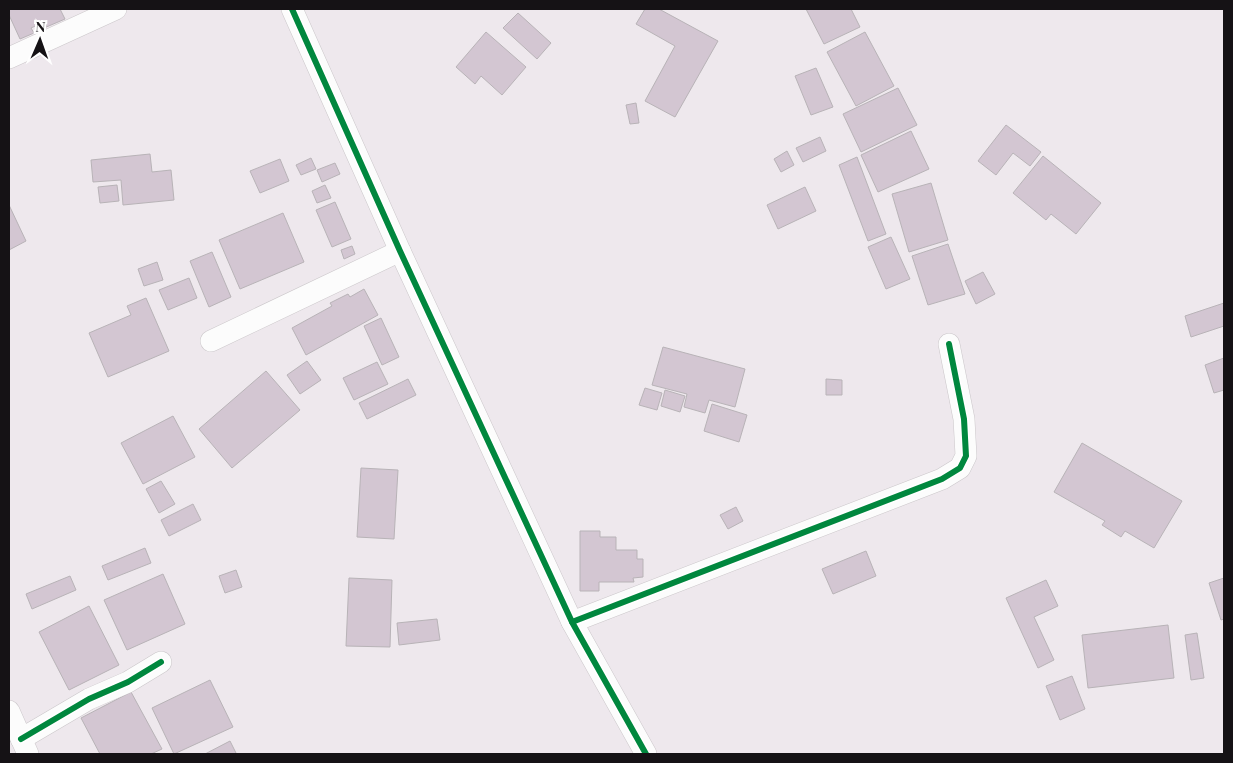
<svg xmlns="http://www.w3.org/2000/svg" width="1233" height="763" font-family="'Playfair Display',serif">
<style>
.building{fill:#d3c6d2;stroke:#b8b3b7}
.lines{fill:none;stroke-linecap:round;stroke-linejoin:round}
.minor-casing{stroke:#cbc7ca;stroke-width:22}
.minor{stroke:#fcfcfc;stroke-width:21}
.cycleway-casing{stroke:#fff;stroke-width:9}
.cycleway{stroke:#00873e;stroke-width:6}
</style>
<rect width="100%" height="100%" fill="#eee8ed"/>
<g class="building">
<path d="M9 9H60L65 19 44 28 42 23 31 28 34 33 20 39 9 15Z"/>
<path d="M645 9H659L718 41 675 117 645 101 675 46 636 24Z"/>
<path d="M806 9H851L860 27 824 44Z"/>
<path d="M518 13 551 43 537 59 503 28Z"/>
<path d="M486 32 526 67 502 95 481 76 475 84 456 67Z"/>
<path d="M865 32 894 86 856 106 827 52Z"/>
<path d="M816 68 833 107 811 115 795 76Z"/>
<path d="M898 88 917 125 861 152 843 114Z"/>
<path d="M636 103 639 123 630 124 626 105Z"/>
<path d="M1006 125 1041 152 1030 166 1013 153 996 175 978 161Z"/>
<path d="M911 131 929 169 878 192 861 155Z"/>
<path d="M820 137 826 151 803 162 796 148Z"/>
<path d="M787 151 794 165 781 172 774 159Z"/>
<path d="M150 154 152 172 171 170 174 200 123 205 121 180 93 182 91 160Z"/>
<path d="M1043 156 1101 203 1076 234 1051 214 1046 220 1013 193Z"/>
<path d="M857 157 886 234 868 241 839 165Z"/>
<path d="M311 158 316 169 301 175 296 165Z"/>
<path d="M280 159 289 181 260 193 250 171Z"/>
<path d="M335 163 340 174 322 182 317 170Z"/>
<path d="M931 183 948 240 909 252 892 194Z"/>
<path d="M117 185 119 201 100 203 98 187Z"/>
<path d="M325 185 331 198 317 203 312 191Z"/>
<path d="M805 187 816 211 778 229 767 205Z"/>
<path d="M335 202 351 239 332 247 316 210Z"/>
<path d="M9 205 26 241 9 250Z"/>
<path d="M283 213 304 262 240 289 219 240Z"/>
<path d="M891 237 910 279 886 289 868 247Z"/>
<path d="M948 244 965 294 928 305 912 256Z"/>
<path d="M352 246 355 254 344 259 341 250Z"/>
<path d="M212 252 231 297 209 307 190 261Z"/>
<path d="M157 262 163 280 144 286 138 269Z"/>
<path d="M983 272 995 294 976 304 965 281Z"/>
<path d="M189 278 197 298 168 310 159 290Z"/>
<path d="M364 289 378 315 306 355 292 328 332 306 330 303 348 294 350 297Z"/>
<path d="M146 298 169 351 108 377 89 333 131 315 127 306Z"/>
<path d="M1224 303V326L1191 337 1185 316Z"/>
<path d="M381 318 399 357 382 365 364 326Z"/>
<path d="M663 347 745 369 735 407 709 400 705 413 684 407 687 394 652 385Z"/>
<path d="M1224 358V390L1214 393 1205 365Z"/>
<path d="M307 361 321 380 300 394 287 375Z"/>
<path d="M377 362 388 384 354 400 343 378Z"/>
<path d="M266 371 300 410 232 468 199 429Z"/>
<path d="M408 379 416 395 367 419 359 403Z"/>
<path d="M826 379 842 380V395H826Z"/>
<path d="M645 388 662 393 657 410 639 405Z"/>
<path d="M665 390 685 396 680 412 661 406Z"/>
<path d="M712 404 747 415 739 442 704 431Z"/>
<path d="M173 416 195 457 143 484 121 443Z"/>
<path d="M1082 443 1182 501 1154 548 1125 531 1121 537 1102 525 1105 521 1054 492Z"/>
<path d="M361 468 398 470 394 539 357 537Z"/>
<path d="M161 481 175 504 159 513 146 489Z"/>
<path d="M193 504 201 520 169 536 161 520Z"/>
<path d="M736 507 743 521 728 529 720 515Z"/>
<path d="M580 531H600V537H616V550H637V559H643V577L633 578 634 582H599V591H580Z"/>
<path d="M145 548 151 563 108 580 102 566Z"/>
<path d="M866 551 876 576 833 594 822 569Z"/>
<path d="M236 570 242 587 225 593 219 576Z"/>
<path d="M163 574 185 624 127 650 104 600Z"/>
<path d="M70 576 76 590 32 609 26 594Z"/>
<path d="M349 578 392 580 390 647 346 646Z"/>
<path d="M1224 578V619L1221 620 1209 583Z"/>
<path d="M1046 580 1058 606 1034 617 1054 660 1038 668 1006 598Z"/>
<path d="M89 606 119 665 69 690 39 632Z"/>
<path d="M437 619 440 640 399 645 397 623Z"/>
<path d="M1168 625 1174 678 1088 688 1082 635Z"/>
<path d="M1197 633 1204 678 1191 680 1185 635Z"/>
<path d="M1072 676 1085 709 1060 720 1046 686Z"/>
<path d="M210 680 233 727 174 754 152 708Z"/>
<path d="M131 692 162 749 151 754H100L81 718Z"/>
<path d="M230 741 236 753 233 754H205Z"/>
</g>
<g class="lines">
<g class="minor-casing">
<g id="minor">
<path d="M292 9 400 251 572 622 646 754"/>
<path d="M9 58 116 9"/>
<path d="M211 341 400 251"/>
<path d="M572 622 942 479 960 468 966 456 964 419 949 344"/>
<path d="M9 711 28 754"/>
<path d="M21 739 89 699 128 682 161 662"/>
</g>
</g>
<use href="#minor" class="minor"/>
<g class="cycleway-casing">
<g id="cycleway">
<path d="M292 9 400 251 572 622 646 754"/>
<path d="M572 622 942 479 960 468 966 456 964 419 949 344"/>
<path d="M21 739 89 699 128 682 161 662"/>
</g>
</g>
<use href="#cycleway" class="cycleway"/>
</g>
<rect width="1233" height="763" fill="none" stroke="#151215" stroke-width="20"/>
<g transform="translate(40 40) rotate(2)" stroke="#ffffff" stroke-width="4" paint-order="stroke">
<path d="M0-4L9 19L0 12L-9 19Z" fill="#151215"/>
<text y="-8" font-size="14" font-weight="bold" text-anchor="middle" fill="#151215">N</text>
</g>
</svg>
